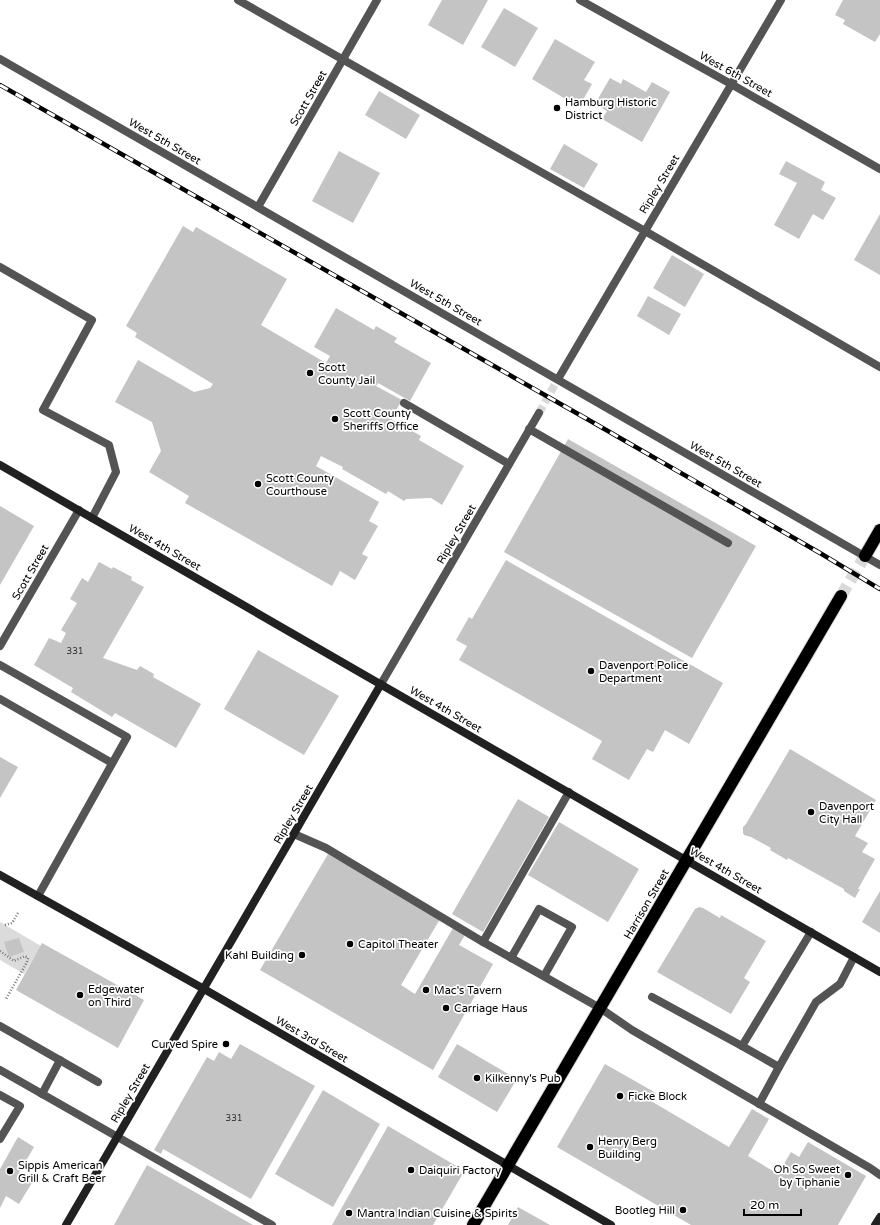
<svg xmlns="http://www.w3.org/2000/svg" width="880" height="1225" font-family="'Varela Round',sans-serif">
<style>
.green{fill:#dbdbdb}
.building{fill:#c4c4c4}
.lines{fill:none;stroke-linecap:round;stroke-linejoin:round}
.street-tunnel{stroke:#d9d9d9;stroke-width:8;stroke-dasharray:8 4;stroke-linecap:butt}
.highway-tunnel{stroke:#d9d9d9;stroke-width:12;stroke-dasharray:12 6;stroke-linecap:butt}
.highway-casing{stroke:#dbdbdb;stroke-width:14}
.path{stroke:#767676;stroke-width:2.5;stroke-dasharray:1 2;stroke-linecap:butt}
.lane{stroke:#545454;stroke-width:8}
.street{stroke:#545454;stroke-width:8}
.secondary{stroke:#212121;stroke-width:8}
.highway{stroke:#000;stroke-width:12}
.rail-casing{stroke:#000;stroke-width:4.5}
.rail{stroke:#fff;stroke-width:3;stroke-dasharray:9;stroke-linecap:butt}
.poi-dot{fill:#000;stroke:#fff;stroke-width:1.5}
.labels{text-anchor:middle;stroke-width:3.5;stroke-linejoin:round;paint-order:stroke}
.number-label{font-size:9px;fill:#313131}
.street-label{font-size:11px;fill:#000;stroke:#fff}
.poi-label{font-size:11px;fill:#000;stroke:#fff;text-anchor:start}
</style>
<rect width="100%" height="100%" fill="#fff"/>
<path class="green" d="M0 922 41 946 24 974 0 960Z"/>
<g class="building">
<path d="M442 0H488L463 45 428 25Z"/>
<path d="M843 0H880V34L875 42 843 24 845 20 835 15Z"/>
<path d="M504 8 538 28 515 67 481 47Z"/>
<path d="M555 39 595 62 584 80 592 84 579 107 532 79Z"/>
<path d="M610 78 621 84 623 79 646 92 652 82 670 92 642 142 602 119 607 111 595 104Z"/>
<path d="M379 91 420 115 406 139 365 115Z"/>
<path d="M564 144 598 164 584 188 550 169Z"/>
<path d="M339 151 380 173 353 223 312 201Z"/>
<path d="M786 161 825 182 821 190 836 198 823 220 813 214 799 239 774 225 797 183 779 174Z"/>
<path d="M880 214V275L854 260Z"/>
<path d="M183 226 193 232 196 227 287 279 261 325 326 363 330 356 314 347 336 308 374 330 376 326 397 338 394 342 431 363 410 401 378 383 376 386 402 400 391 419 421 436 419 440 464 466 442 505 431 498 406 499 404 501 388 491 386 494 342 469 343 467 321 456 316 466 379 502 369 521 378 526 362 554 368 557 355 580 340 571 332 586 185 503 189 496 149 472 161 451 152 422 115 402 138 360 194 392 210 388 213 384 135 337 137 333 126 326Z"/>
<path d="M672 255 704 274 685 307 653 288Z"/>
<path d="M648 296 681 314 669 335 637 316Z"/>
<path d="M568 439 756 546 692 658 504 552Z"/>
<path d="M0 506 34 526 0 585Z"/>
<path d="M506 560 723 683 689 744 665 730 653 752 647 749 629 780 592 759 602 741 459 660 467 646 456 640 469 617 472 619Z"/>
<path d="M99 562 112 569 113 567 132 577 131 580 144 587 103 658 137 670 140 666 154 674 153 677 201 704 176 748 115 713 112 717 71 692 73 688 34 665 49 638 61 643 66 633 61 630 77 603 70 599 82 578 88 582Z"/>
<path d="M258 650 339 696 304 755 224 709Z"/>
<path d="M790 749 876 800 855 836 868 843 862 852 875 859 858 889H860L855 898 844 891V889L788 858 787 860 770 850 771 848 751 837 744 835 743 833V827L746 824Z"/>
<path d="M0 757 18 767 0 798Z"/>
<path d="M518 799 549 817 483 932 452 914Z"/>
<path d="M559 822 639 869 608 922 528 875Z"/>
<path d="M328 854 440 919 401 985 415 994 453 928 465 935 459 945 493 964 433 1070 260 970Z"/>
<path d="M880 891V933L862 922Z"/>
<path d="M699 907 703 908 720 918 721 915 766 941 744 978 750 982 731 1014 657 972 695 909Z"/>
<path d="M19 938 24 952 9 957 4 942Z"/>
<path d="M42 943 144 1000 118 1048 16 990Z"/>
<path d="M240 1044 315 1086 251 1199 163 1149 161 1154 154 1150 207 1057 214 1061 219 1052 231 1059Z"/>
<path d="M457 1044 517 1079 497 1112 438 1077Z"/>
<path d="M605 1064 656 1093 651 1101 729 1147 752 1109 769 1119 748 1156 778 1174 791 1152 799 1157 808 1142 866 1176 838 1225H691L557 1147Z"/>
<path d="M323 1090 380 1124 333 1207 275 1174Z"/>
<path d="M388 1126 458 1167 462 1175 433 1225H332Z"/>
<path d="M18 1137 34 1147 19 1173 33 1181 19 1204 6 1196 0 1208V1169Z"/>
<path d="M147 1165 253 1225H114Z"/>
<path d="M518 1207 550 1225H508Z"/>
</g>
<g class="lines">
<path class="street-tunnel" d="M539 413 558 379"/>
<path class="highway-tunnel" d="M841 596 865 556"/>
<g class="highway-casing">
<g id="highway">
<path d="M865 556 880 530"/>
<path d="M473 1225 841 596"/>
</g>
</g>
<g class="path">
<path d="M5 925 12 923 18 913"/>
<path d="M0 951 14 961 25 956 28 958 27 962 6 999"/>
</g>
<g class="lane">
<path d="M238 0 645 231 880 367"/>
<path d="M0 267 92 320 43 410 109 445 116 472 92 518"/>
<path d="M404 403 509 464"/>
<path d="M529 429 728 543"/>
<path d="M0 665 127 737 38 896"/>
<path d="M0 699 112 763"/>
<path d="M294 834 326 848 483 942 600 1008 632 1030 870 1168 880 1175"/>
<path d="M483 942 569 792"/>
<path d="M511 958 539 909 572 927 544 976"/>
<path d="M652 997 742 1046 811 932"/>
<path d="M0 1026 98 1082"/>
<path d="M742 1046 779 1067 816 1002 840 984 854 957"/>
<path d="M0 1070 272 1225"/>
<path d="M42 1094 60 1060"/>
<path d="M0 1095 20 1106 0 1139"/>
<path d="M759 1104 779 1067"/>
</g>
<g class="street">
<path d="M580 0 731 84 880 169"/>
<path d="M0 59 880 565"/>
<path d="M258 207 377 0"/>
<path d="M558 379 781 0"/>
<path d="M0 646 79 510"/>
<path d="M381 684 539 413"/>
</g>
<g class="secondary">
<path d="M0 465 880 972"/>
<path d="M0 875 204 989 611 1225"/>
<path d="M66 1225 381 684"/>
<path d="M875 1225 880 1217"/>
</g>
<use href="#highway" class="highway"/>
<g class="rail-casing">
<path id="rail" d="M0 85 587 419 820 553 880 589"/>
</g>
<use href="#rail" class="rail"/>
</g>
<g class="poi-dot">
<circle cx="557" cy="108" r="4"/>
<circle cx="310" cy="373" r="4"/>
<circle cx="335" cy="419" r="4"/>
<circle cx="258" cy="484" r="4"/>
<circle cx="591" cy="671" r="4"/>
<circle cx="811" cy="812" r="4"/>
<circle cx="350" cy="944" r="4"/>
<circle cx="302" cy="955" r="4"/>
<circle cx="426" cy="990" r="4"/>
<circle cx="80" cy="995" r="4"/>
<circle cx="446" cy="1008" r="4"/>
<circle cx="226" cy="1044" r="4"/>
<circle cx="477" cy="1078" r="4"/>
<circle cx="620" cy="1096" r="4"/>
<circle cx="590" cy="1147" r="4"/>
<circle cx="411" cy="1170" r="4"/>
<circle cx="10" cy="1171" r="4"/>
<circle cx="848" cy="1175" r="4"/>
<circle cx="683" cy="1210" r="4"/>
<circle cx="349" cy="1213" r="4"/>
</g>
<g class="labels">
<g class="number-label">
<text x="75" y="654">331</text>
<text x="234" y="1121">331</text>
</g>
<g class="street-label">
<text transform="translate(736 74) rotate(29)" y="4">West 6th Street</text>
<text transform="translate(308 98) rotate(-60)" y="4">Scott Street</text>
<text transform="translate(165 141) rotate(30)" y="4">West 5th Street</text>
<text transform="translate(659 184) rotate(-59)" y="4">Ripley Street</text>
<text transform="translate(446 302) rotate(30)" y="4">West 5th Street</text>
<text transform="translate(726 464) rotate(30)" y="4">West 5th Street</text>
<text transform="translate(456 534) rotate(-60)" y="4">Ripley Street</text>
<text transform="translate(165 547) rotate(30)" y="4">West 4th Street</text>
<text transform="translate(30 572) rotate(-60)" y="4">Scott Street</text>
<text transform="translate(446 709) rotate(30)" y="4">West 4th Street</text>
<text transform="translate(293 814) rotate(-60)" y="4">Ripley Street</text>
<text transform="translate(726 870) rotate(30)" y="4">West 4th Street</text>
<text transform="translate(646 904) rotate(-60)" y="4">Harrison Street</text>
<text transform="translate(312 1039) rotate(30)" y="4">West 3rd Street</text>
<text transform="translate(130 1093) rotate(-60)" y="4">Ripley Street</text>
</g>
<g class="poi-label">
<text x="565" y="106">Hamburg Historic<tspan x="565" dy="13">District</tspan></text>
<text x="318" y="371">Scott<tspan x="318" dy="13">County Jail</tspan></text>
<text x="343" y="417">Scott County<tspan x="343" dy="13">Sheriffs Office</tspan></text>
<text x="266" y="482">Scott County<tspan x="266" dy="13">Courthouse</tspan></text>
<text x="599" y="669">Davenport Police<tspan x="599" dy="13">Department</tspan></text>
<text x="819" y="810">Davenport<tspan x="819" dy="13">City Hall</tspan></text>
<text x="358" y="948">Capitol Theater</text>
<text x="294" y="959" text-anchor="end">Kahl Building</text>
<text x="88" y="993">Edgewater<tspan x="88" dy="13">on Third</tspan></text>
<text x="434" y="994">Mac's Tavern</text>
<text x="454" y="1012">Carriage Haus</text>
<text x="218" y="1048" text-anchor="end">Curved Spire</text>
<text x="485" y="1082">Kilkenny's Pub</text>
<text x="628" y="1100">Ficke Block</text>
<text x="598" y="1145">Henry Berg<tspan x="598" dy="13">Building</tspan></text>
<text x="18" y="1169">Sippis American<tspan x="18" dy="13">Grill &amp; Craft Beer</tspan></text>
<text x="840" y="1173" text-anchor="end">Oh So Sweet<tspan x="840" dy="13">by Tiphanie</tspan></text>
<text x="419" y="1174">Daiquiri Factory</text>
<text x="675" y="1214" text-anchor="end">Bootleg Hill</text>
<text x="357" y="1217">Mantra Indian Cuisine &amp; Spirits</text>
</g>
</g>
<path d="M744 1209v6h57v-6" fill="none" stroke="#000000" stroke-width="2"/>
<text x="750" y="1209" font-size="12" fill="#000000" stroke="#ffffff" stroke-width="3" paint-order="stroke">20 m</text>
</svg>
